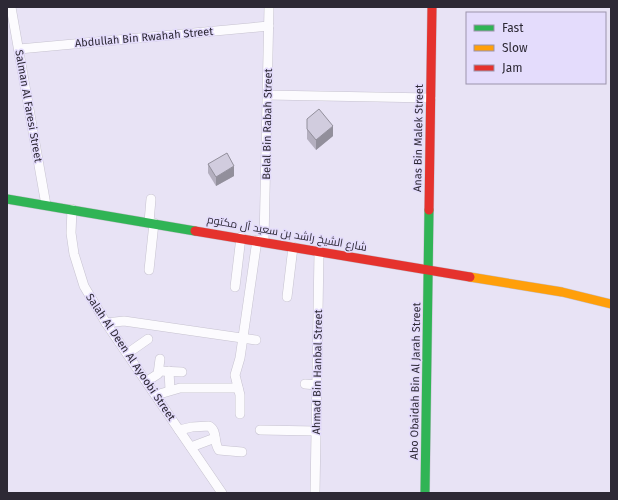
<svg xmlns="http://www.w3.org/2000/svg" width="618" height="500" font-family="'Fira Sans',Cairo,sans-serif">
<style>
.lines{fill:none;stroke-linecap:round;stroke-linejoin:round}
.street-casing{stroke:#c6c2cf;stroke-width:10}
.fast-casing{stroke:#c6c2cf;stroke-width:10}
.slow-casing{stroke:#c6c2cf;stroke-width:10}
.jam-casing{stroke:#c6c2cf;stroke-width:10}
.street{stroke:#fcfbfe;stroke-width:9}
.fast{stroke:#30b455;stroke-width:9}
.slow{stroke:#ff9f0a;stroke-width:9}
.jam{stroke:#e5322d;stroke-width:9}
.wall{fill:#b4afbf}
.shaded-wall{fill:#928f9b}
.building{fill:#d1ccde;stroke:#928f9b}
.labels{text-anchor:middle;stroke-width:3;stroke-linejoin:round;paint-order:stroke}
.street-label{font-size:11px;fill:#2d2935;stroke:#e4dcfc}
</style>
<rect width="100%" height="100%" fill="#e8e3f5"/>
<g class="lines">
<g class="street-casing">
<g id="street">
<path d="M11 7 46 205"/>
<path d="M19 49 269 26"/>
<path d="M267 95 431 98"/>
<path d="M72 209 71 233 74 254 84 286 106 323 222 493"/>
<path d="M149 222 151 199"/>
<path d="M264 241 269 7"/>
<path d="M149 270 154 223"/>
<path d="M235 287 241 237"/>
<path d="M287 297 293 247"/>
<path d="M106 323 124 321 256 340"/>
<path d="M128 353 148 339"/>
<path d="M159 371 182 372"/>
<path d="M169 371 170 390"/>
<path d="M147 381 158 374 160 359"/>
<path d="M305 384 317 385"/>
<path d="M156 395 180 388H238"/>
<path d="M240 414V395L235 375 240 358 257 240"/>
<path d="M179 430 192 427 209 426C218 431 213 442 219 450L242 452"/>
<path d="M260 430 316 431"/>
<path d="M191 447 215 438"/>
<path d="M315 493 319 252"/>
</g>
</g>
<g class="fast-casing">
<g id="fast">
<path d="M7 199 195 231"/>
<path d="M425 493 429 210"/>
</g>
</g>
<g class="slow-casing">
<path id="slow" d="M470 277 562 292 611 304"/>
</g>
<g class="jam-casing">
<g id="jam">
<path d="M429 210 432 7"/>
<path d="M195 231 470 277"/>
</g>
</g>
<use href="#street" class="street"/>
<use href="#fast" class="fast"/>
<use href="#slow" class="slow"/>
<use href="#jam" class="jam"/>
</g>
<g class="wall">
<path d="M307 119 333 136 316 150 307 139Z"/>
<path d="M208 164 234 176 216 186 208 173Z"/>
</g>
<g class="shaded-wall">
<path d="M333 126V136L316 150V140Z"/>
<path d="M234 166V176L216 186V177Z"/>
</g>
<g class="building">
<path d="M319 109 333 126 316 140 307 129V119Z"/>
<path d="M227 153 234 166 216 177 208 164Z"/>
</g>
<g class="labels">
<g class="street-label">
<text transform="translate(144 37) rotate(-5)" y="4">Abdullah Bin Rwahah Street</text>
<text transform="translate(29 106) rotate(80)" y="4">Salman Al Faresi Street</text>
<text transform="translate(267 124) rotate(-89)" y="4">Belal Bin Rabah Street</text>
<text transform="translate(418 138) rotate(-89)" y="4">Anas Bin Malek Street</text>
<text transform="translate(287 233) rotate(10)" y="4">شارع الشيخ راشد بن سعيد آل مكتوم</text>
<text transform="translate(131 357) rotate(56)" y="4">Salah Al Deen Al Ayoobi Street</text>
<text transform="translate(317 372) rotate(-89)" y="4">Ahmad Bin Hanbal Street</text>
<text transform="translate(415 381) rotate(-89)" y="4">Abo Obaidah Bin Al Jarah Street</text>
</g>
</g>
<rect width="618" height="500" fill="none" stroke="#2d2935" stroke-width="16"/>
<rect x="466" y="12" width="140" height="72" fill="#e4dcfc" stroke="#9b94ac"/>
<rect x="474" y="25" width="20" height="6" fill="#30b455" stroke="#9b94ac"/>
<text x="502" y="32" font-size="12" fill="#2d2935">Fast</text>
<rect x="474" y="45" width="20" height="6" fill="#ff9f0a" stroke="#9b94ac"/>
<text x="502" y="52" font-size="12" fill="#2d2935">Slow</text>
<rect x="474" y="65" width="20" height="6" fill="#e5322d" stroke="#9b94ac"/>
<text x="502" y="72" font-size="12" fill="#2d2935">Jam</text>
</svg>
